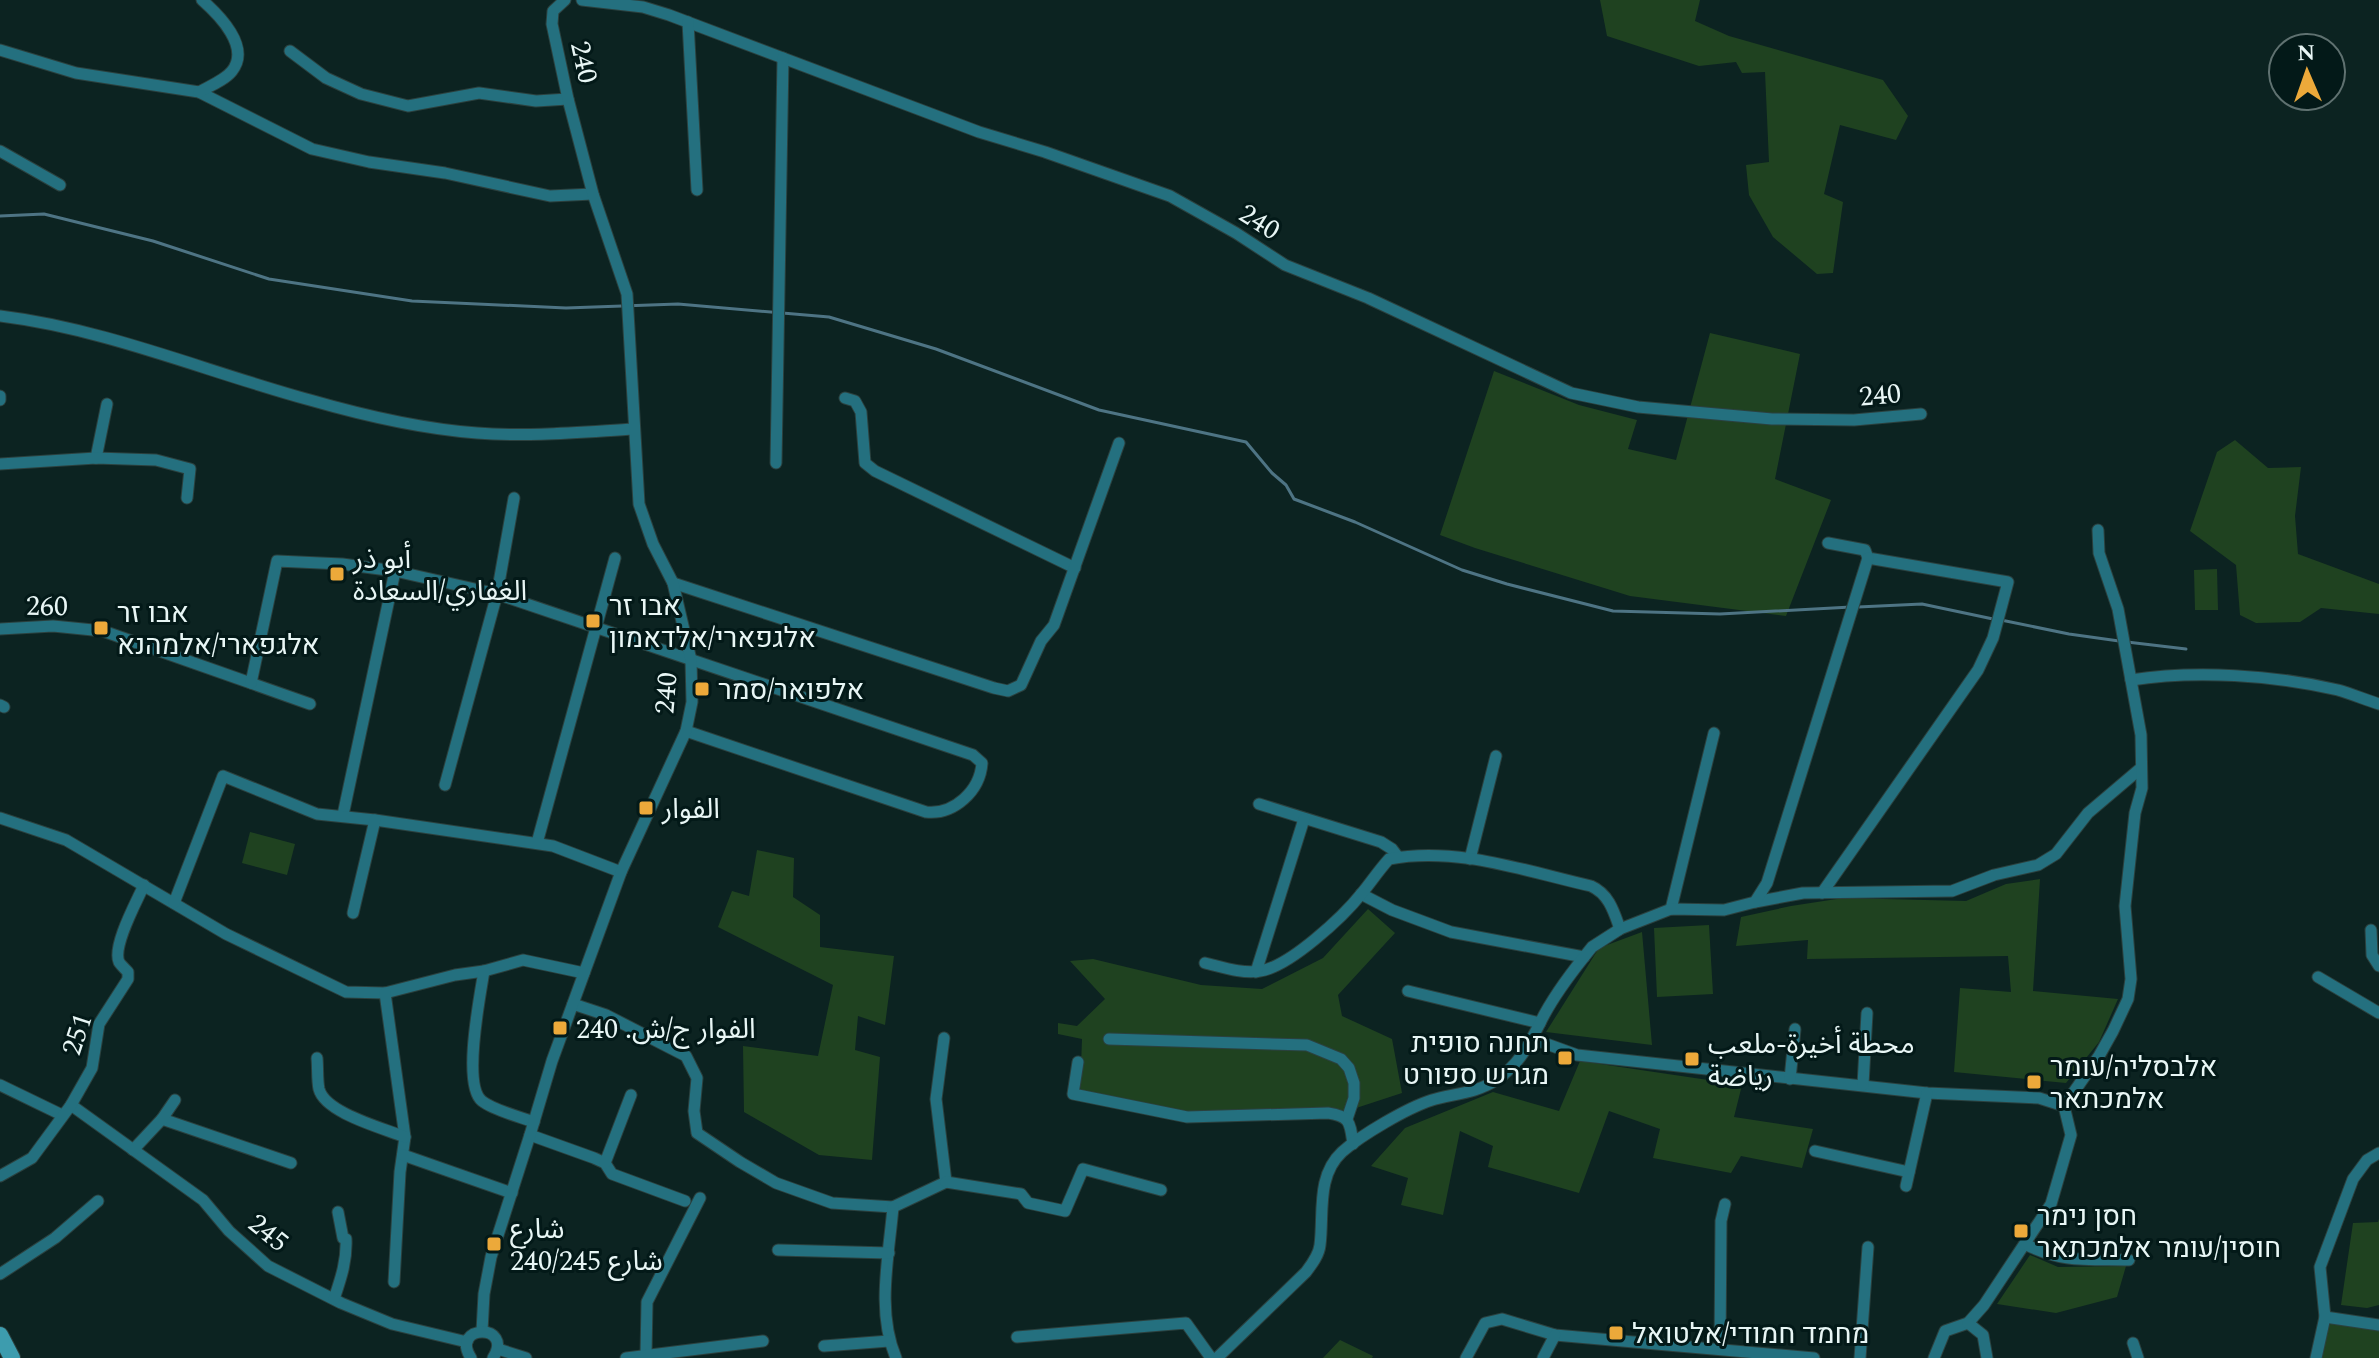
<svg xmlns="http://www.w3.org/2000/svg" width="2379" height="1358" font-family="Spectral,'Noto Sans Arabic',Heebo,serif">
<style>
.green{fill:#1f4220}
.lines{fill:none;stroke-linecap:round;stroke-linejoin:round}
.stream{stroke:#4e7484;stroke-width:3}
.street-casing{stroke:#2b413f;stroke-width:13}
.secondary-casing{stroke:#2b413f;stroke-width:18}
.street{stroke:#24707f;stroke-width:11}
.secondary{stroke:#3d9cae;stroke-width:16}
.poi-dot{fill:#eca93a;stroke:#031918;stroke-width:3}
.labels{text-anchor:middle;stroke-width:6;stroke-linejoin:round;paint-order:stroke}
.street-label{font-size:28px;fill:#e8f6f5;stroke:#031918}
.poi-label{font-size:28px;fill:#e8f6f5;stroke:#031918;text-anchor:start}
</style>
<rect width="100%" height="100%" fill="#0c2321"/>
<g class="green">
<path d="M1600 0H1700L1695 21 1729 36 1883 80 1908 116 1896 140 1840 125 1824 194 1843 202 1833 273 1817 274 1773 237 1749 195 1746 165 1769 162 1765 72 1742 73 1736 62 1699 66 1607 36Z"/>
<path d="M1710 333 1800 354 1775 479 1831 500 1786 616 1630 596 1475 548 1440 535 1494 371 1579 405 1637 420 1628 449 1676 460Z"/>
<path d="M2235 440 2268 468 2301 467 2295 516 2298 554 2379 584V614L2321 608 2300 622 2256 623 2240 615 2236 565 2190 531 2217 452Z"/>
<path d="M2217 569 2218 610H2195L2194 570Z"/>
<path d="M250 832 295 844 287 875 242 863Z"/>
<path d="M757 850 794 858 793 897 820 915V947L894 956 885 1025 858 1016 855 1050 880 1057 872 1160 819 1155 744 1112 743 1046 818 1056 833 985 718 927 732 891 749 896Z"/>
<path d="M2040 879 2033 991 2118 999 2099 1042 2066 1083 1954 1072 1960 988 2011 992 2008 956 1807 959 1808 940 1736 946 1741 917 1791 906 1843 898 1966 901 2006 884Z"/>
<path d="M1368 909 1395 933 1338 995 1342 1016 1392 1039 1402 1093 1347 1111 1178 1116 1080 1094 1082 1039 1058 1034V1023L1077 1026 1105 999 1070 961 1093 959 1201 985 1262 989 1323 958Z"/>
<path d="M1709 925 1713 994 1657 997 1654 928Z"/>
<path d="M1642 932 1652 1045 1546 1032 1599 948Z"/>
<path d="M1580 1061 1742 1085 1734 1117 1813 1129 1802 1168 1741 1156 1731 1173 1653 1158 1660 1129 1609 1111 1579 1193 1488 1167 1493 1146 1460 1131 1443 1215 1401 1205 1408 1178 1371 1166 1405 1128 1493 1092 1559 1111Z"/>
<path d="M2379 1219V1305L2367 1308 2341 1305 2353 1223 2378 1222Z"/>
<path d="M2030 1255 2058 1267 2126 1266 2117 1297 2056 1313 1997 1304Z"/>
<path d="M2329 1323 2379 1331V1358H2321Z"/>
<path d="M1340 1340 1373 1356 1372 1358H1323Z"/>
</g>
<g class="lines">
<g class="stream">
<path d="M0 216 44 214 153 241 269 279 412 301 566 308 678 304 829 317 936 349 1099 410 1246 442 1272 473 1286 485 1294 499 1355 522 1462 570 1507 584 1613 611 1720 614 1851 607"/>
<path d="M1858 607 1922 604 1993 619"/>
<path d="M2001 620 2069 634 2119 641"/>
<path d="M2127 642 2186 649"/>
</g>
<g class="street-casing">
<g id="street">
<path d="M582 0 643 7 669 15 979 132 1045 152 1170 196 1236 233 1285 265 1368 298 1571 393 1638 407 1772 419 1854 420 1921 414"/>
<path d="M688 22 697 190"/>
<path d="M0 50 76 73 199 92 312 149 369 162 445 173 550 196 593 194"/>
<path d="M290 51 326 78 361 94 408 106 479 93 536 101 568 99"/>
<path d="M199 92C210 86 225 80 232 71 251 47 219 15 202 0"/>
<path d="M0 151 60 185"/>
<path d="M0 316C106 329 207 372 310 400 362 415 423 429 477 433 529 437 582 432 634 429"/>
<path d="M845 398 855 401 861 412 865 463 875 471 1075 568"/>
<path d="M0 400V396"/>
<path d="M96 458 107 404"/>
<path d="M776 463 783 58"/>
<path d="M0 464 96 458 156 460 190 469 187 498"/>
<path d="M673 583 994 688 1008 691 1021 685 1041 641 1054 625 1119 443"/>
<path d="M0 629 53 626 103 631 310 704"/>
<path d="M2131 680C2195 670 2274 675 2338 690 2352 694 2366 700 2379 704"/>
<path d="M251 683 277 561 342 564 395 571 497 594 973 755 982 763C980 791 954 815 926 812L686 731"/>
<path d="M0 705 4 707"/>
<path d="M445 785 497 594 514 498"/>
<path d="M1259 804 1381 842 1392 849 1398 857"/>
<path d="M343 815 395 571"/>
<path d="M0 818 66 840 226 934 346 992 385 993 455 975 484 971 523 960 584 973"/>
<path d="M537 843 615 558"/>
<path d="M1470 859 1496 756"/>
<path d="M1822 893 1978 670 1993 638 2008 582 1868 558 1865 550 1828 543"/>
<path d="M1361 894 1392 910 1451 932 1584 957"/>
<path d="M1755 902 1803 893 1952 891 1994 875 2038 865 2056 854 2088 813 2141 768"/>
<path d="M174 903 223 776 317 814 375 820 553 846 621 872"/>
<path d="M1671 909 1714 733"/>
<path d="M353 913 375 820"/>
<path d="M2371 930 2372 955 2379 966"/>
<path d="M1205 963C1222 967 1242 974 1260 971 1289 967 1343 917 1362 893 1371 882 1379 870 1389 859 1456 846 1525 871 1591 886 1609 894 1614 912 1620 929"/>
<path d="M484 971C480 996 462 1085 482 1101 493 1110 520 1117 534 1122"/>
<path d="M1256 972 1304 819"/>
<path d="M2318 977 2379 1013"/>
<path d="M1408 991 1540 1023"/>
<path d="M385 993 405 1137 400 1172 394 1282"/>
<path d="M573 1004 606 1015 686 1056 697 1078 694 1111 697 1133 740 1162 776 1183 832 1203 893 1207 946 1182 936 1099 944 1038"/>
<path d="M1109 1039 1307 1045 1341 1059 1349 1068 1354 1083V1098L1347 1119"/>
<path d="M1533 1039 1577 1055 1927 1093 2039 1098 2064 1106 2071 1135 2051 1204 1984 1305 1968 1323 1945 1331 1934 1358"/>
<path d="M317 1058C318 1068 317 1080 319 1089 325 1113 383 1128 405 1137"/>
<path d="M1078 1062 1073 1094 1187 1117 1328 1113C1351 1116 1350 1124 1353 1144"/>
<path d="M1790 1079 1795 1029"/>
<path d="M0 1085 62 1115"/>
<path d="M1863 1085 1867 1013"/>
<path d="M71 1105 203 1200 229 1231 268 1266 341 1303 392 1324 467 1342"/>
<path d="M2064 1106 2099 1056 2113 1031 2128 999 2131 979 2125 906 2135 813 2142 788 2141 735 2118 609 2099 553 2098 530"/>
<path d="M162 1119 291 1163"/>
<path d="M530 1135 594 1158 605 1163 612 1174 685 1201"/>
<path d="M133 1150 162 1119 175 1100"/>
<path d="M1815 1151 1909 1172"/>
<path d="M403 1155 512 1193"/>
<path d="M605 1163 631 1095"/>
<path d="M0 1176 32 1158 71 1105 92 1068 99 1024 128 979V972C126 970 120 964 119 962 112 946 137 901 144 885"/>
<path d="M946 1182 1021 1194 1028 1203 1065 1211 1083 1169 1161 1190"/>
<path d="M1906 1186 1927 1093"/>
<path d="M893 1207C889 1256 876 1311 896 1358"/>
<path d="M2025 1244C2062 1263 2088 1259 2129 1260"/>
<path d="M778 1250 889 1253"/>
<path d="M0 1274 55 1238 98 1201"/>
<path d="M334 1299C341 1278 347 1261 346 1239L343 1238 338 1212"/>
<path d="M2325 1317 2379 1325"/>
<path d="M1968 1323 1983 1335 1987 1358"/>
<path d="M482 1331 484 1294 491 1257 530 1135 552 1061 621 872 686 731 692 702 691 660 673 583 653 544 639 504 627 294 593 194 568 99 552 24 553 11 565 0"/>
<path d="M1017 1337 1186 1323 1211 1358"/>
<path d="M2133 1343 2138 1358"/>
<path d="M824 1346 889 1341"/>
<path d="M1720 1348 1721 1221 1725 1204"/>
<path d="M498 1349 526 1358"/>
<path d="M646 1355 647 1302 700 1198"/>
<path d="M471 1358C449 1324 515 1323 493 1358"/>
<path d="M626 1358 763 1341"/>
<path d="M1217 1358 1306 1272C1312 1264 1319 1255 1320 1245 1324 1214 1316 1176 1342 1152 1361 1135 1407 1108 1432 1100 1453 1094 1477 1093 1496 1080 1519 1065 1528 1046 1540 1023 1551 1000 1568 977 1584 957L1592 947 1620 929 1671 909 1724 910 1755 902 1767 883 1868 558"/>
<path d="M1466 1358 1485 1323 1502 1319 1555 1335 1814 1358"/>
<path d="M1543 1358 1555 1335"/>
<path d="M1860 1358 1868 1247"/>
<path d="M2316 1358 2325 1317 2320 1267 2353 1179 2367 1160 2379 1153"/>
</g>
</g>
<g class="secondary-casing">
<path id="secondary" d="M0 1335 12 1358"/>
</g>
<use href="#street" class="street"/>
<use href="#secondary" class="secondary"/>
</g>
<g class="poi-dot">
<rect x="329" y="566" width="16" height="16" rx="4"/>
<rect x="585" y="613" width="16" height="16" rx="4"/>
<rect x="93" y="620" width="16" height="16" rx="4"/>
<rect x="694" y="681" width="16" height="16" rx="4"/>
<rect x="638" y="800" width="16" height="16" rx="4"/>
<rect x="552" y="1020" width="16" height="16" rx="4"/>
<rect x="1557" y="1050" width="16" height="16" rx="4"/>
<rect x="1684" y="1051" width="16" height="16" rx="4"/>
<rect x="2026" y="1074" width="16" height="16" rx="4"/>
<rect x="2013" y="1223" width="16" height="16" rx="4"/>
<rect x="486" y="1236" width="16" height="16" rx="4"/>
<rect x="1608" y="1325" width="16" height="16" rx="4"/>
</g>
<g class="labels">
<g class="street-label">
<text transform="translate(585 62) rotate(78)" y="10">240</text>
<text transform="translate(1260 221) rotate(32)" y="10">240</text>
<text transform="translate(1880 394) rotate(-5)" y="10">240</text>
<text transform="translate(47 605) rotate(1)" y="10">260</text>
<text transform="translate(665 693) rotate(-85)" y="10">240</text>
<text transform="translate(76 1034) rotate(-72)" y="10">251</text>
<text transform="translate(269 1232) rotate(39)" y="10">245</text>
</g>
<g class="poi-label">
<text x="353" y="568">أبو ذر<tspan x="353" dy="32">الغفاري/السعادة</tspan></text>
<text x="609" y="615">אבו זר<tspan x="609" dy="32">אלגפארי/אלדאמון</tspan></text>
<text x="117" y="622">אבו זר<tspan x="117" dy="32">אלגפארי/אלמהנא</tspan></text>
<text x="718" y="699">אלפואר/סמר</text>
<text x="662" y="818">الفوار</text>
<text x="576" y="1038">الفوار ج/ش. 240</text>
<text x="1549" y="1052" text-anchor="end">תחנה סופית<tspan x="1549" dy="32">מגרש ספורט</tspan></text>
<text x="1708" y="1053">محطة أخيرة-ملعب<tspan x="1708" dy="32">رياضة</tspan></text>
<text x="2050" y="1076">אלבסליה/עומר<tspan x="2050" dy="32">אלמכתאר</tspan></text>
<text x="2037" y="1225">חסן נימר<tspan x="2037" dy="32">חוסין/עומר אלמכתאר</tspan></text>
<text x="510" y="1238">شارع<tspan x="510" dy="32">240/شارع 245</tspan></text>
<text x="1632" y="1343">מחמד חמודי/אלטואל</text>
</g>
</g>
<g transform="translate(2307 72) rotate(358)"><circle r="38" fill="#031918" stroke="#5f7170" stroke-width="2"/>
<path d="M0-6L14 30L0 20L-14 30Z" fill="#eca93a"/>
<text y="-12" font-size="22" font-weight="bold" text-anchor="middle" fill="#e8f6f5">N</text>
</g>
</svg>
